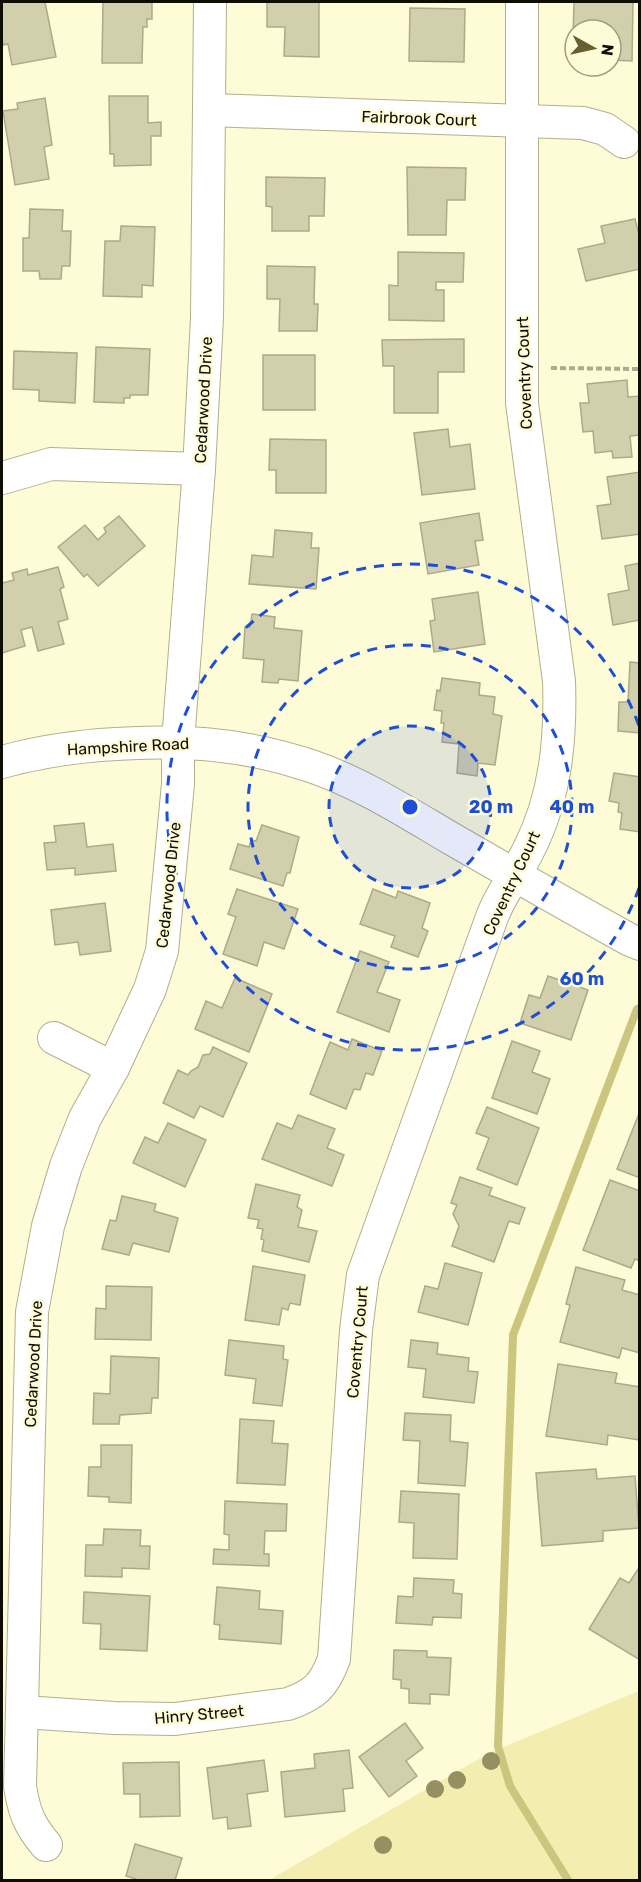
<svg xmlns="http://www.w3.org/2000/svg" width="641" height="1882" font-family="Rubik,sans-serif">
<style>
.green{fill:#f3eeaf}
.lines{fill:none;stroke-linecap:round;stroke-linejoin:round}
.stream{stroke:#ccc57d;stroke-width:8}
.building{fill:#d2cfac;stroke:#acaa88;stroke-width:1.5}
.street-casing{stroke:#b2af8d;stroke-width:34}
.path{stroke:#acaa8f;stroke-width:4;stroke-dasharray:6 3;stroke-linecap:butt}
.street{stroke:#fff;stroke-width:32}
.tree{fill:#949061}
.ring{fill:none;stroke:#1d4ed8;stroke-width:3;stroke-dasharray:10 8}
.labels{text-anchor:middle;stroke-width:5;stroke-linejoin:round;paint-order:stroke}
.street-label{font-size:16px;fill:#0f0e04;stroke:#fefbd7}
.centre{fill:#1d4ed8;stroke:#fefbd7;stroke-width:3}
.ring-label{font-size:18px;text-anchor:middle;font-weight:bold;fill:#1d4ed8;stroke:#fefbd7;stroke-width:5;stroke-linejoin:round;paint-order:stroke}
</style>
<rect width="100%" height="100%" fill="#fefbd7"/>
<path class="green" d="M639 1691V1880H269L491 1752Z"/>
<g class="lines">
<path class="stream" d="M568 1880 510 1786 498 1746 513 1335 637 1009 640 1008"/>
</g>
<g class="building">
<path d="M2 2H45L56 57 12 65 8 44 3 45 2 36Z"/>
<path d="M103 2H152V19H147V27H143L142 63H102Z"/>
<path d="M267 2H319V57L284 56 285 27H267Z"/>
<path d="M574 2H633L632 61 611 60V30H575V37H573Z"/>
<path d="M410 8 465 9 464 62 409 61Z"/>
<path d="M109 96H148V123L161 122V136H151V165L114 166V154H110Z"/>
<path d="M45 98 52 145 44 147 49 179 15 185 3 111 18 109 17 103Z"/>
<path d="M407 167 466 168 465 200H447L446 235H408Z"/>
<path d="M266 177 325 178 324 216H309V231H272V207L266 206Z"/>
<path d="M30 209 63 210 62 231H71L70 266H62L61 279H40L39 271H23V238H29Z"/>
<path d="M635 219 640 238V269L586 281 578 249 605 243 601 226Z"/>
<path d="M121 226 155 227 153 286 142 285V297L103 296 105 241H120Z"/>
<path d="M398 252 464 253 463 282H436V290H444V321L389 320V285L398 286Z"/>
<path d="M267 266 315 267 314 304H318L317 331H279L280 299H267Z"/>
<path d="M464 339V372H438V413H394V366H383L382 340Z"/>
<path d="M96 347 150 349 148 395H130V398H124V403L94 402Z"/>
<path d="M14 351 77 353 75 403 39 401V390L13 389Z"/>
<rect x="263" y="355" width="52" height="55"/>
<path d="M627 380 628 397 640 396V435L630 436 632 457 613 458 612 451 595 453 593 431 583 432 580 403H589L587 384Z"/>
<path d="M448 429 450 447 470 444 475 489 422 495 414 433Z"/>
<path d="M270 439 326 440V493H276V470H269Z"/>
<path d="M640 472V534L602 539 597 506 611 504 607 477Z"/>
<path d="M479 513 483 540 475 541 479 565 428 574 420 523Z"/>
<path d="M119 516 145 546 98 586 87 574 84 577 58 547 85 525 98 540 106 532 104 528Z"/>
<path d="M275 530 312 533 311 548H319L316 589 249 584 252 555 273 557Z"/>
<path d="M640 563V620L613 625 608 594 629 590 625 566Z"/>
<path d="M58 567 64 587 60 589 68 619 58 622 64 644 38 651 32 627 21 630 25 646 2 653V583L14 580 12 573 27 569 28 575Z"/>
<path d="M478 592 485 644 434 652 430 621 435 620 432 599Z"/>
<path d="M252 614 275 617 274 628 302 631 298 681 279 679 278 683 262 682 264 660 243 658 245 627H250Z"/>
<path d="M630 662 640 663V733L618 731 619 702H628Z"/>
<path d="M442 678 480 683 479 695 495 697 493 714 502 716 495 765 478 763 477 776 457 773 459 744 442 742 444 723H441L442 711 434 710 437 690 440 691Z"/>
<path d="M614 773 640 777V832L620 829 622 813 618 812 619 803 609 801Z"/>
<path d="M84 823 87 847 113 844 116 871 75 875V868L47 870 44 843 56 842 54 826Z"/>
<path d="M262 825 299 837 290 873H287L283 886 230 869 238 844 249 847 251 840 256 841Z"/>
<path d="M237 889 298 909 284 949 264 942 257 966 223 954 236 917 228 914Z"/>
<path d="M373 889 396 898 398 891 430 903 422 928 428 931 418 957 391 947 395 936 360 924Z"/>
<path d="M105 903 111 951 80 955 78 942 55 945 51 910Z"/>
<path d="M360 951 389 962 377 992 400 1000 389 1032 337 1012Z"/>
<path d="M548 976 588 990 571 1040 520 1023 529 995 540 998Z"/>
<path d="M235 978 272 994 249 1052 195 1029 206 1001 222 1008Z"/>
<path d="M352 1039 382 1051 373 1075 366 1073 360 1090 354 1089 346 1109 310 1094 330 1042 348 1050Z"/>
<path d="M512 1041 540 1051 532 1072 550 1079 537 1114 492 1098Z"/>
<path d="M213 1047 247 1063 223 1117 200 1106 194 1118 163 1103 178 1070 188 1075 191 1071 198 1067 203 1055 210 1054Z"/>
<path d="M487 1107 539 1128 517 1185 477 1169 489 1138 476 1133Z"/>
<path d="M640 1111V1178L617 1169Z"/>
<path d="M298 1115 335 1129 327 1148 344 1155 332 1186 262 1159 277 1123 292 1129Z"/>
<path d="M168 1123 206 1140 185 1187 133 1163 145 1137 158 1143Z"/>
<path d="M460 1177 492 1188 489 1195 525 1208 519 1224 509 1221 494 1262 452 1246 459 1226 453 1214 457 1205 451 1203Z"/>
<path d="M610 1180 640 1191V1261L635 1259 631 1268 583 1250Z"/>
<path d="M256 1184 300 1195 297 1207 302 1210 298 1227 317 1231 309 1262 262 1251 264 1240 261 1239 263 1229 257 1228 259 1220 248 1218Z"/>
<path d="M122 1196 156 1204 154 1211 178 1218 169 1252 133 1243 129 1255 102 1249 110 1220 116 1221Z"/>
<path d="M445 1263 482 1273 468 1325 418 1312 425 1286 438 1289Z"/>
<path d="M253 1266 305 1275 300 1305 290 1303 288 1310 282 1308 279 1325 245 1320Z"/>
<path d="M576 1267 625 1280 622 1290 640 1295V1353L622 1348 619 1358 560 1342 570 1305 566 1304Z"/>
<path d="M106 1286 152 1287 151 1340 95 1339 96 1308 106 1309Z"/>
<path d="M229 1340 284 1346 283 1359 288 1360 282 1406 253 1403 256 1379 225 1375Z"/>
<path d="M411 1340 438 1343 437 1354 469 1358 468 1371 478 1372 474 1403 423 1397 426 1369 408 1367Z"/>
<path d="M111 1356 159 1358 158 1398H152L151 1413 120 1415 119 1424H93L94 1393 110 1394Z"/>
<path d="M558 1364 617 1373 615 1383 640 1387V1440L608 1435 607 1445 546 1436Z"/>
<path d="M405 1413 451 1415 450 1441 468 1443 465 1486 418 1483 420 1441 403 1440Z"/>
<path d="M240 1419 274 1421 272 1443 288 1444 285 1485 237 1483Z"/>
<path d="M101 1445H132L131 1503 109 1502V1497L88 1496 89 1467H101Z"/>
<path d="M596 1469 597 1479 635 1476 639 1528 603 1531V1541L542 1546 536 1473Z"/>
<path d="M401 1491 459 1494 457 1559 413 1558 414 1523 399 1522Z"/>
<path d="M225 1501 287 1504 286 1531H265L264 1554H269V1566L213 1564 214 1549 229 1550V1535L224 1534Z"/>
<path d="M104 1529 141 1530 140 1546H150L149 1569 122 1568V1577L85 1576 86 1545H103Z"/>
<path d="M640 1566V1660L589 1629 620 1578 629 1583Z"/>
<path d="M414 1578 454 1580 453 1593 462 1594 461 1618 433 1617 432 1625 396 1623 398 1596 413 1597Z"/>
<path d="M217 1587 260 1591 259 1609 283 1611 281 1644 219 1639 220 1625 214 1624Z"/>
<path d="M84 1592 150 1596 147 1651 100 1649 101 1624 83 1623Z"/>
<path d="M394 1650 427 1651V1657L451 1658 449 1695 430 1694V1704L409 1703V1689L401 1688V1680L393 1679Z"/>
<path d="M405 1723 423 1748 406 1761 417 1776 389 1797 359 1757Z"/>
<path d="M349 1750 353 1788 343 1789 345 1811 285 1817 281 1772 315 1768 314 1754Z"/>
<path d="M264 1760 268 1791 247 1794 251 1826 228 1829 227 1817 213 1819 207 1768Z"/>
<path d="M179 1762 180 1816 140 1817V1794H124L123 1763Z"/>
<path d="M135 1844 182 1858 175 1880H136V1879L126 1876Z"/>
</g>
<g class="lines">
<g class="street-casing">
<g id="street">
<path d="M209 110 583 123 605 129 624 142"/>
<path d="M2 478 51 464 199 469"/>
<path d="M2 762C34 753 67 748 100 745 175 739 238 742 311 766 361 783 406 812 452 839 511 873 570 907 630 940L640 944"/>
<path d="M54 1038 113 1068"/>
<path d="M23 1712 114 1718 175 1719 288 1704C314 1695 324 1686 334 1659L356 1330 363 1275C406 1156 449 1036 492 917 501 893 518 872 529 849 556 796 561 738 559 681L522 403V2"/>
<path d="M46 1845C29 1825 24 1812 20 1786L32 1312 48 1226 66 1166 85 1118 113 1068 150 989 162 951 178 784V741L199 469 207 318 210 2"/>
</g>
</g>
<path class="path" d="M551 368 640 369"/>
<use href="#street" class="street"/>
</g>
<g class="tree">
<circle cx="491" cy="1761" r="9"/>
<circle cx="457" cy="1780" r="9"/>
<circle cx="435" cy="1789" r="9"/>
<circle cx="383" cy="1845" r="9"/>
</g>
<circle cx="410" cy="807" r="81" fill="#1d4ed8" fill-opacity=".12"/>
<g class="ring">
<circle cx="410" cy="807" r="81"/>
<circle cx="410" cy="807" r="162"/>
<path d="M639 888A243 243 0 1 1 639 726"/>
</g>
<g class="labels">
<g class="street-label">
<text transform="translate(419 118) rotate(2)" y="6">Fairbrook Court</text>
<text transform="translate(524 373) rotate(-92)" y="6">Coventry Court</text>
<text transform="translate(203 400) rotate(-87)" y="6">Cedarwood Drive</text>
<text transform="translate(128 746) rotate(-3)" y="6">Hampshire Road</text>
<text transform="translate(511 883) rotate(-65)" y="6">Coventry Court</text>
<text transform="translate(168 885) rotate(-84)" y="6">Cedarwood Drive</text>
<text transform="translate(357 1342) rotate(-85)" y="6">Coventry Court</text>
<text transform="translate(33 1364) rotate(-87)" y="6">Cedarwood Drive</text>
<text transform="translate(199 1714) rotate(-5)" y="6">Hinry Street</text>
</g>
</g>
<circle cx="410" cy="807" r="9" class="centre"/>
<g class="ring-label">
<text x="491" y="813">20 m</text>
<text x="572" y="813">40 m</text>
<text x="582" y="985">60 m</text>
</g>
<rect width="641" height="1882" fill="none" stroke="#0f0e04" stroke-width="6"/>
<g transform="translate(593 48) rotate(98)"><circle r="28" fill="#fefbd7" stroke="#9e9c83" stroke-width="1.5"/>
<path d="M0-4.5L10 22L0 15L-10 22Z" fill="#65602d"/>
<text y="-9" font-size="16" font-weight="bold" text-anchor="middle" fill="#0f0e04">N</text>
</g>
</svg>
